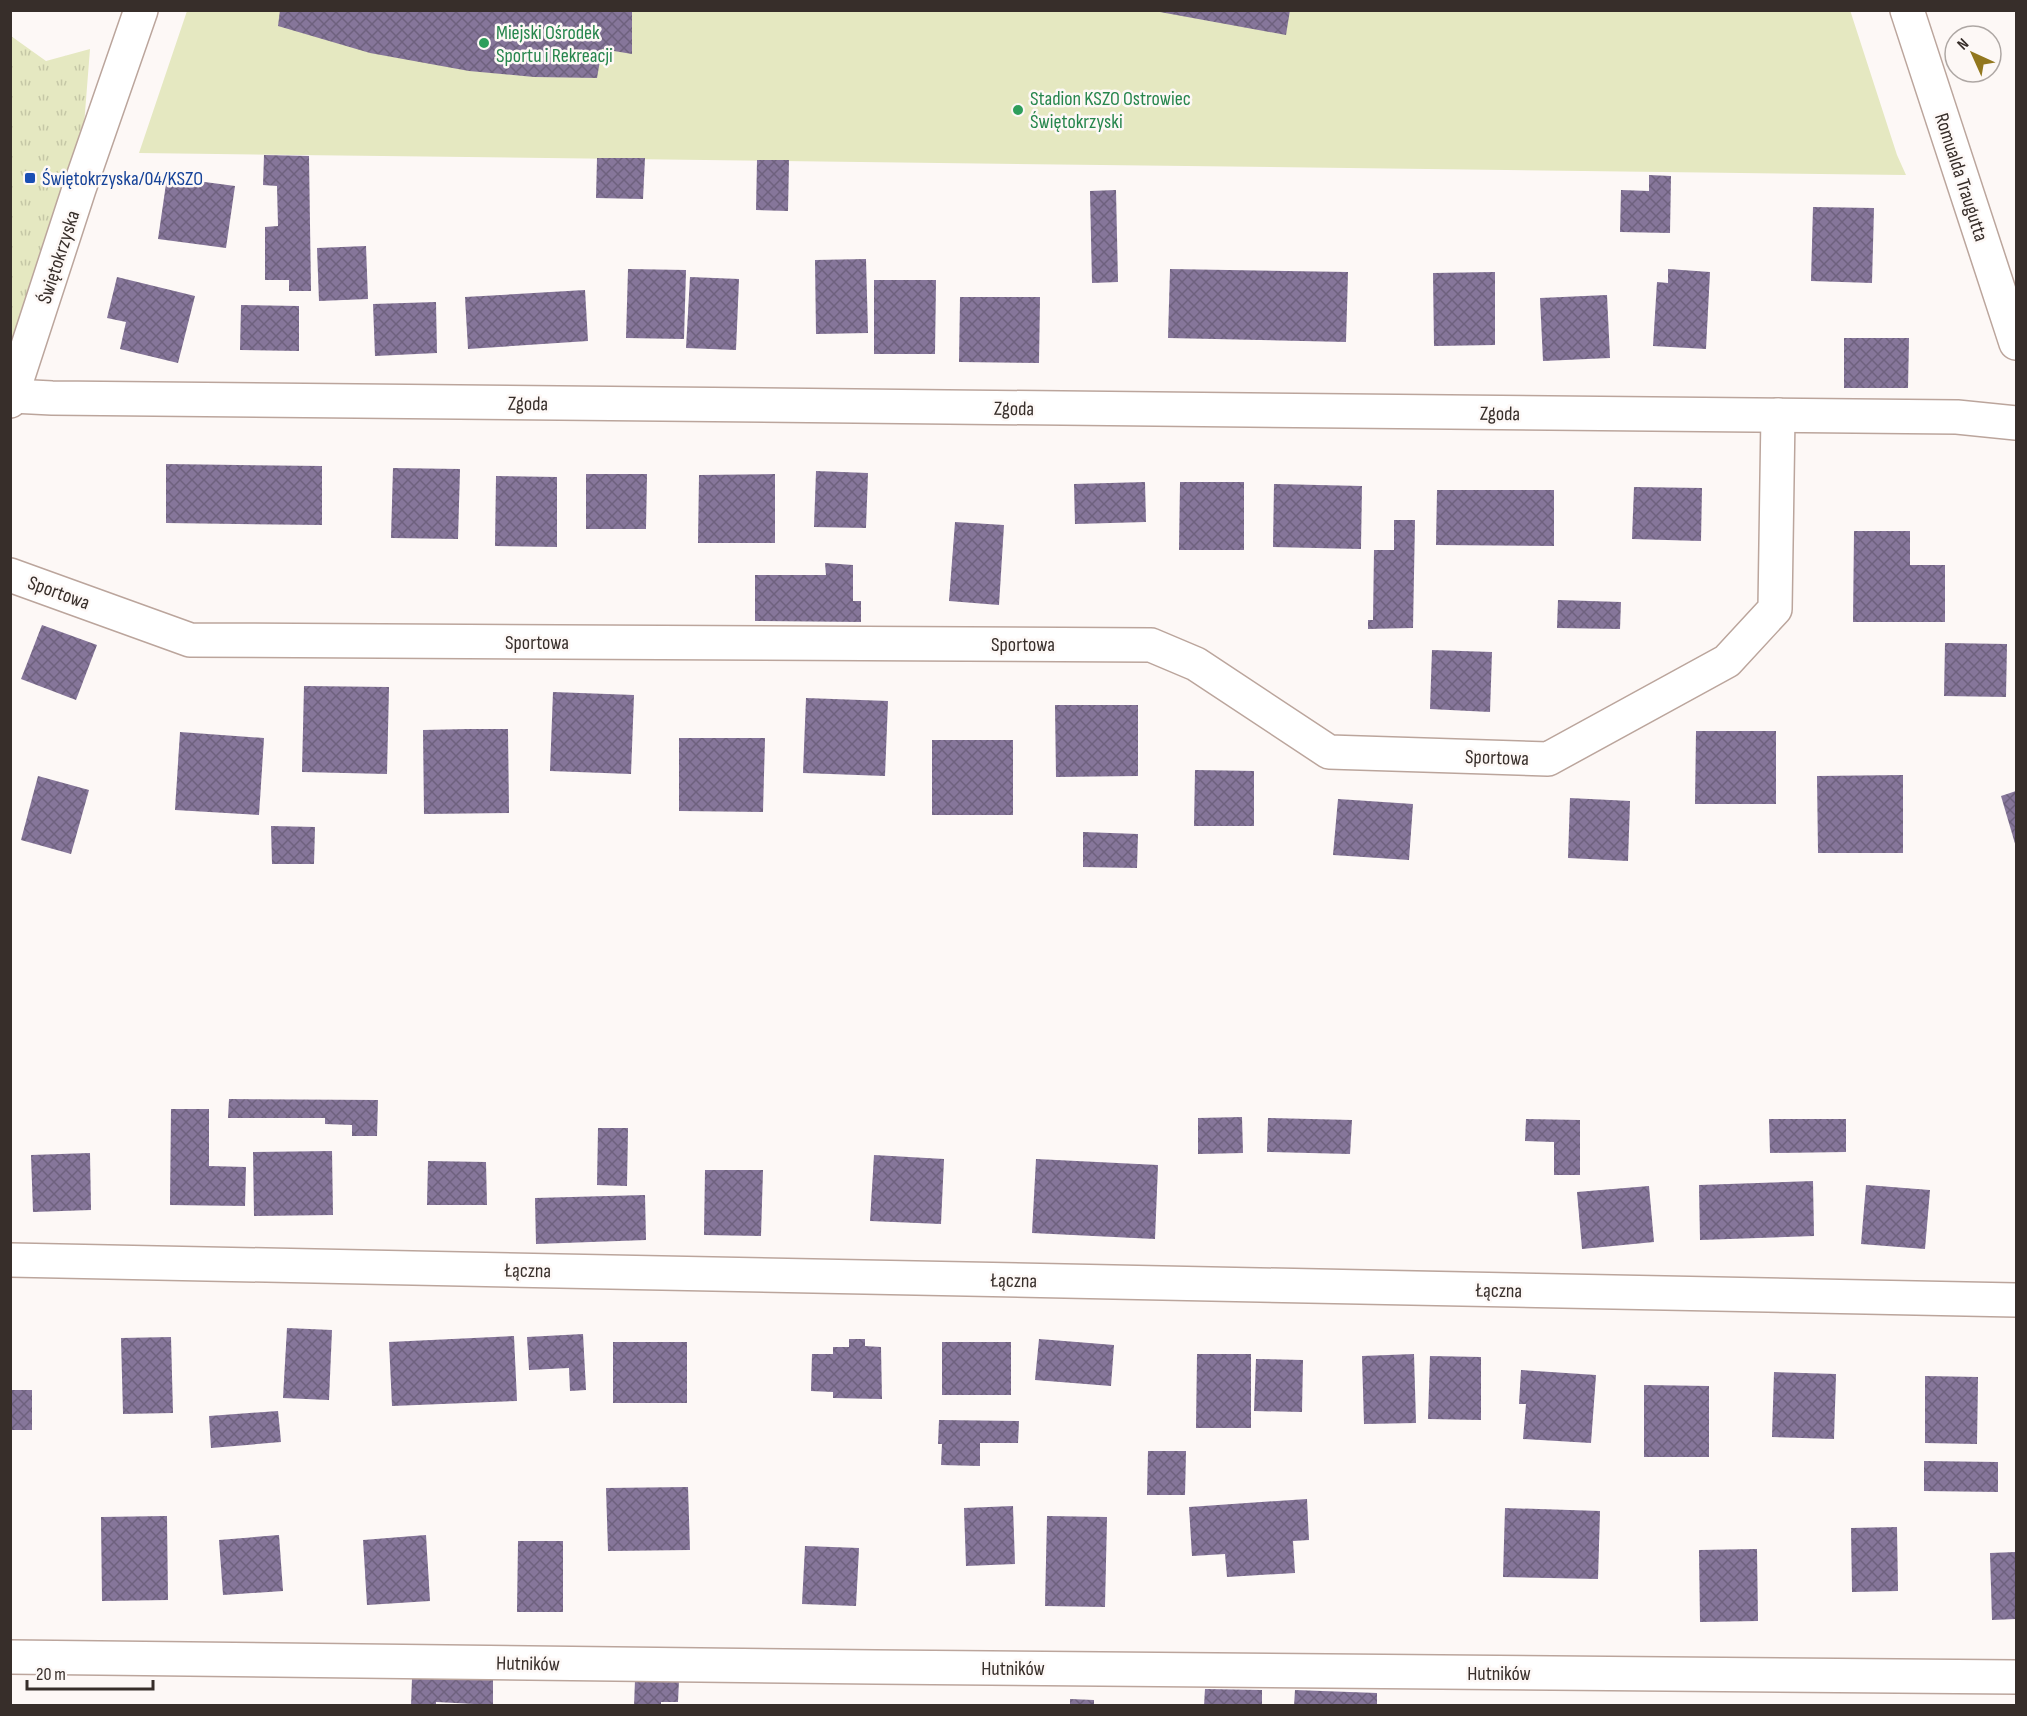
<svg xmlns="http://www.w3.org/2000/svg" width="2027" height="1716" font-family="'Sofia Sans Condensed',sans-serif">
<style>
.grass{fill:url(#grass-tufts)}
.pitch{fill:#e5e8c1}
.building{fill:url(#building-cross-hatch)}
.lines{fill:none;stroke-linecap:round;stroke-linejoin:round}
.minor-casing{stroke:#bba59c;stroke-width:36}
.tertiary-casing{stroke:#bba59c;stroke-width:36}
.secondary-casing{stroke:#bba59c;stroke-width:36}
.minor{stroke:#fff;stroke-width:33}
.tertiary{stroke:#fff;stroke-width:33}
.secondary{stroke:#fff;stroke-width:33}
.leisure-dot{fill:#2e9e5b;stroke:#fdf8f6;stroke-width:2}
.transit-dot{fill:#1a4fb4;stroke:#fdf8f6;stroke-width:2}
.labels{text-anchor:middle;stroke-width:5;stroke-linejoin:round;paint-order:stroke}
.leisure-label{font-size:20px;fill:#27864d;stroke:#fdf8f6;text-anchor:start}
.street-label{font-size:20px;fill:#372e2a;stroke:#fdf8f6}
.transit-label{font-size:20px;fill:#164399;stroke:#fdf8f6;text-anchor:start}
</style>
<defs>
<pattern id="grass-tufts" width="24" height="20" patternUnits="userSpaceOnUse" patternTransform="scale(1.5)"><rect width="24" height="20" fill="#e5e8c1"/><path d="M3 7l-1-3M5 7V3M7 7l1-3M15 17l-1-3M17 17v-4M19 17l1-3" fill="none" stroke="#c5c7a6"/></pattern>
<pattern id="building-cross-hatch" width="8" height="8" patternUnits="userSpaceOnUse" patternTransform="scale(1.5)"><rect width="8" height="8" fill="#86769a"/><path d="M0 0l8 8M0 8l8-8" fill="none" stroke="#6e617e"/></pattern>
</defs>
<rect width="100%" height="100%" fill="#fdf8f6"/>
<path class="grass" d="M11 36 46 61 90 49 79 189 11 395Z"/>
<path class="pitch" d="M1850 10 1897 155 1906 175 139 153 187 11Z"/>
<g class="building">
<path d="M280 10H632V54L602 49 597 78 534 77 469 71 370 53 278 26Z"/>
<path d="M1149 10H1290L1286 35Z"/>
<path d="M264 155 309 156 311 291H289V280H265V227L278 226 277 186 263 185Z"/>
<path d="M597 158H645L643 199 596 198Z"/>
<path d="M757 160H789L788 211 756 210Z"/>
<path d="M1649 175 1671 176 1670 233 1620 232 1621 190 1649 191Z"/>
<path d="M167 177 235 186 226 248 158 239Z"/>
<path d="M1116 190 1118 282 1092 283 1090 191Z"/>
<path d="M1813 207 1874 208 1872 283 1811 281Z"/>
<path d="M366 246 368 299 319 301 317 248Z"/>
<path d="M866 259 868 333 816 334 815 260Z"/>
<path d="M628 269 686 270 684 339 626 338Z"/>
<path d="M1170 269 1348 272 1346 342 1168 338Z"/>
<path d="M1668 269 1710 272 1706 349 1653 346 1657 282 1668 283Z"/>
<path d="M1495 272V345L1434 346 1433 273Z"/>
<path d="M117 277 195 296 178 363 120 349 126 322 107 318Z"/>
<path d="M690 277 739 279 736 350 686 348Z"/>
<path d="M874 280H936L935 354H874Z"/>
<path d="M585 290 588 341 468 349 465 297Z"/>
<path d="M1607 295 1610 358 1543 361 1540 298Z"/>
<path d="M960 297H1040L1039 363 959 362Z"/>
<path d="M436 302 437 353 375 356 373 304Z"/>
<path d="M241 305 299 306V351L240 350Z"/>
<path d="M1844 338H1909L1908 388H1844Z"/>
<path d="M166 464 322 466V525L166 523Z"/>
<path d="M393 468 460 469 458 539 391 538Z"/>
<path d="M816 471 868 473 866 528 814 527Z"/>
<path d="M586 474H647L646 529H586Z"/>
<path d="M775 474V543H698L699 475Z"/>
<path d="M496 476 557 477V547L495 546Z"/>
<path d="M1145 482 1146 522 1075 524 1074 484Z"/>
<path d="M1180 482H1244V550H1179Z"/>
<path d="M1274 484 1362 486 1361 549 1273 547Z"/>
<path d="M1634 487 1702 488 1701 541 1632 539Z"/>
<path d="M1437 490H1554V546L1436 545Z"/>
<path d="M1394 520H1415L1413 628 1368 629V620H1373L1374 550H1394Z"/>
<path d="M955 522 1004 525 999 605 949 601Z"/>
<path d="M1854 531H1910V565H1945V622H1853Z"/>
<path d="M825 563 853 565V601H861V622L755 621V575H826Z"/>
<path d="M1558 600 1621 602 1620 629 1557 628Z"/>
<path d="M42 625 97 645 76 700 21 679Z"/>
<path d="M1945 643 2007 644 2006 697 1944 696Z"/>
<path d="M1432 650 1492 652 1490 712 1430 709Z"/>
<path d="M304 686 389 687 387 774 302 772Z"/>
<path d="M553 692 634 695 631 774 550 771Z"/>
<path d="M806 698 888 701 885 776 803 773Z"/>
<path d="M1055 705H1138V776L1056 777Z"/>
<path d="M467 729H508L509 813 424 814 423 730Z"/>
<path d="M1696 731H1776V804H1695Z"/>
<path d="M180 732 264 738 259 815 175 810Z"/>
<path d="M679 738H765L763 812 679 811Z"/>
<rect x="932" y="740" width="81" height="75"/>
<path d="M1195 770 1254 771V826H1194Z"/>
<path d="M1903 775V853H1818L1817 776Z"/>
<path d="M38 776 89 790 71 854 21 840Z"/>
<path d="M2016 791V847L2001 796Z"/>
<path d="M1570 798 1630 801 1628 861 1568 858Z"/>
<path d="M1338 799 1413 804 1409 860 1333 855Z"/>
<path d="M271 826 315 827 314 864H272Z"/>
<path d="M1083 832 1138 834 1137 868 1083 867Z"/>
<path d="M229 1099 378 1100 377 1136H352V1125L325 1124V1118H228Z"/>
<path d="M171 1109H209V1166L246 1167 245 1206 170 1205Z"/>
<path d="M1242 1117 1243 1153 1198 1154V1118Z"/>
<path d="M1268 1118 1352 1120 1350 1154 1267 1152Z"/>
<path d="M1526 1119 1580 1120V1175H1554V1142L1525 1141Z"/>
<path d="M1769 1119H1846V1152L1770 1153Z"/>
<path d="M598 1128H628L627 1186 597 1185Z"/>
<path d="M332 1151 333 1215 254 1216 253 1152Z"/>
<path d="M90 1153 91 1210 33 1212 31 1155Z"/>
<path d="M874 1155 944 1159 941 1224 870 1221Z"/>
<path d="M1036 1159 1158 1165 1155 1239 1032 1233Z"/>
<path d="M428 1161 486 1162 487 1205H427Z"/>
<path d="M705 1170H763L761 1236 704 1235Z"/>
<path d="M1813 1181 1814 1236 1700 1240 1699 1185Z"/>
<path d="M1866 1185 1930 1190 1925 1249 1861 1244Z"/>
<path d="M1649 1186 1654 1242 1582 1249 1577 1192Z"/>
<path d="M645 1195 646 1240 536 1244 535 1198Z"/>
<path d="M287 1328 332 1330 329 1400 283 1398Z"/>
<path d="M583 1334 586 1390 570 1391 569 1368 529 1370 527 1337Z"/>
<path d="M514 1336 517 1401 392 1406 389 1342Z"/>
<path d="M171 1337 173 1413 123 1414 121 1338Z"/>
<path d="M849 1339H865V1346L881 1347 882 1399 833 1398V1392L811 1391 812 1354H833V1347H849Z"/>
<path d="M1039 1339 1114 1345 1111 1386 1035 1380Z"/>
<rect x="613" y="1342" width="74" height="61"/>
<rect x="942" y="1342" width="69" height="53"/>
<path d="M1197 1354H1251V1428H1196Z"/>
<path d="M1414 1354 1416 1423 1364 1424 1362 1356Z"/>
<path d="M1430 1356 1481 1357V1420L1428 1419Z"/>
<path d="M1256 1359 1303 1360 1302 1412 1254 1411Z"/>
<path d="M1521 1370 1596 1375 1591 1443 1523 1439 1526 1404H1519Z"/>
<path d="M1774 1372 1836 1374 1834 1439 1772 1437Z"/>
<path d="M1925 1376 1978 1377 1977 1444 1925 1443Z"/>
<path d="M1644 1385 1709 1386V1457H1644Z"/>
<rect x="10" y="1390" width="22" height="40"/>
<path d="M278 1411 281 1442 211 1448 209 1416Z"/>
<path d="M939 1420 1019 1421 1018 1443H980V1466L941 1465 942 1444H938Z"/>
<path d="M1148 1451H1186L1185 1495H1147Z"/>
<path d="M1924 1461 1998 1462V1492L1924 1491Z"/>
<path d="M688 1487 690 1550 608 1551 606 1488Z"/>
<path d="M1307 1499 1309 1540 1293 1541 1295 1573 1227 1577 1225 1554 1192 1556 1189 1507Z"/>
<path d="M1013 1506 1015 1564 966 1566 964 1508Z"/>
<path d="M1505 1508 1600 1511 1598 1579 1503 1577Z"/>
<path d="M167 1516 168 1600 102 1601 101 1517Z"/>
<path d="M1047 1516 1107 1517 1105 1607 1045 1606Z"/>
<path d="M1897 1527 1898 1591 1852 1592 1851 1528Z"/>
<path d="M279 1535 283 1591 223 1595 219 1540Z"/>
<path d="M426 1535 430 1601 367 1605 363 1540Z"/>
<path d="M518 1541H563V1612H517Z"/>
<path d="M805 1546 859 1548 856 1606 802 1604Z"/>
<path d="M1757 1549 1758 1621 1700 1622 1699 1550Z"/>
<path d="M2016 1552V1619L1992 1620 1990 1553Z"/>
<path d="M412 1678 493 1679V1705L436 1702V1706H411Z"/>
<path d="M635 1680H679L678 1702H661V1706H634Z"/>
<path d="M1205 1689 1262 1690V1706H1204Z"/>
<path d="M1295 1690 1377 1693V1706H1294Z"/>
<path d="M1070 1699 1094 1700V1706H1070Z"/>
</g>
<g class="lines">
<g class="minor-casing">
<g id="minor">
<path d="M12 396 52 398 1957 417 2016 423"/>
<path d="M10 575 190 640 1151 645 1196 664 1329 752 1548 759 1727 661 1775 609 1778 415"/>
<path d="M10 1260 2016 1300"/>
<path d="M10 1657 876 1667 2016 1677"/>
</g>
</g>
<g class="tertiary-casing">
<path id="tertiary" d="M10 401 79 189 141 10"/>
</g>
<g class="secondary-casing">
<path id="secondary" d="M1907 10 2016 343"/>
</g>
<use href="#minor" class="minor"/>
<use href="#tertiary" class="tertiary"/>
<use href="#secondary" class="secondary"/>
</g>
<g class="leisure-dot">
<circle cx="484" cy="43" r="6"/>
<circle cx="1018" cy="110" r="6"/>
</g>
<rect class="transit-dot" x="24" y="172" width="12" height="12" rx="3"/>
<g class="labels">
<g class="leisure-label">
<text x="496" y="39">Miejski Ośrodek<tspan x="496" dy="23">Sportu i Rekreacji</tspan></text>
<text x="1030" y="105">Stadion KSZO Ostrowiec<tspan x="1030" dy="23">Świętokrzyski</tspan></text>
</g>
<g class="street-label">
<text transform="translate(1962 177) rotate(72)" y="7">Romualda Traugutta</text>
<text transform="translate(58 257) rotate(-72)" y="7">Świętokrzyska</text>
<text transform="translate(528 403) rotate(1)" y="7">Zgoda</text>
<text transform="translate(1014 408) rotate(1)" y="7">Zgoda</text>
<text transform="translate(1500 413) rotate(1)" y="7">Zgoda</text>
<text transform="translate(59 592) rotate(20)" y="7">Sportowa</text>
<text x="537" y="649">Sportowa</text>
<text x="1023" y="651">Sportowa</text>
<text transform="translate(1497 757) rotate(2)" y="7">Sportowa</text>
<text transform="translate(528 1270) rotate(1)" y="7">Łączna</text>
<text transform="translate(1014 1280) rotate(1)" y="7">Łączna</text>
<text transform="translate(1499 1290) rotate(1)" y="7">Łączna</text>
<text transform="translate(528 1663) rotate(1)" y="7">Hutników</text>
<text x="1013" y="1675">Hutników</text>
<text x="1499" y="1680">Hutników</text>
</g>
<g class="transit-label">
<text x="42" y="185">Świętokrzyska/04/KSZO</text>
</g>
</g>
<rect width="2027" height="1716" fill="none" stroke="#372e2a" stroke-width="24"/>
<g transform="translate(1973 54) rotate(315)"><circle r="28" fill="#fdf8f6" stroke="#aea7a4" stroke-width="1.5"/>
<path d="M0-4.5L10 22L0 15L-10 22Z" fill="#92771e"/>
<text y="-9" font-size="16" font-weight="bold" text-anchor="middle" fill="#372e2a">N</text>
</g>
<path d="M27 1680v9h126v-9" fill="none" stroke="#372e2a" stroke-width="3"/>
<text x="36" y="1680" font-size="18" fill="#372e2a" stroke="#fdf8f6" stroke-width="4.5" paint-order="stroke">20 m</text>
</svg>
